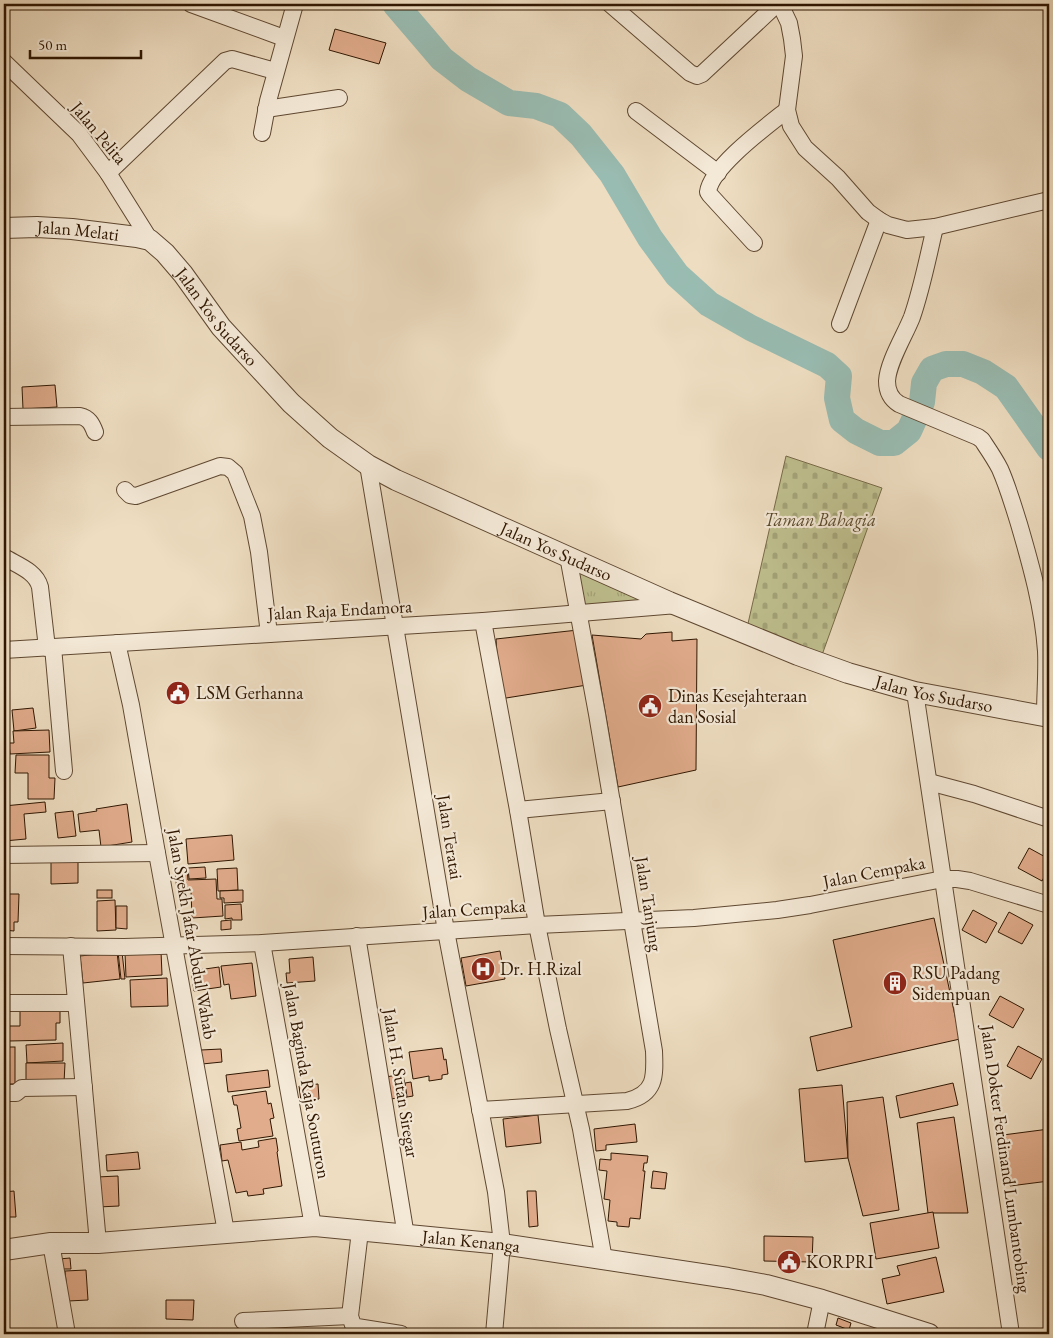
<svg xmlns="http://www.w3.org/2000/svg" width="1053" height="1338" font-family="'EB Garamond',serif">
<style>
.cemetery{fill:url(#cemetery-stones);stroke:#776a48}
.park{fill:url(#park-tufts);stroke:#776a48}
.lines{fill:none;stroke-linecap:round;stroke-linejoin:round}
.river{stroke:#99bcb2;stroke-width:26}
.building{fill:#e1ac8c;stroke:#2f1601}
.minor-casing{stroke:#5f4831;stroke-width:18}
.tertiary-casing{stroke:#5f4831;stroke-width:22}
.minor{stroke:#f4e9d7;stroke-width:16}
.tertiary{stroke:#f4e9d7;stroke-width:20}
.labels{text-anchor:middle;stroke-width:4.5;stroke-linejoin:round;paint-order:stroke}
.street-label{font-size:18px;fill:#2f1601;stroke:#f4e9d7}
.park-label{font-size:18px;font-style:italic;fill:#5a492b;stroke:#f4e9d7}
.poi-label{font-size:18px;fill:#2f1601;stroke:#f4e9d7;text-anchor:start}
</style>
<defs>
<pattern id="cemetery-stones" width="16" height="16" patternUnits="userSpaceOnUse" patternTransform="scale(1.25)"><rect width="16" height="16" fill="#bfbf8e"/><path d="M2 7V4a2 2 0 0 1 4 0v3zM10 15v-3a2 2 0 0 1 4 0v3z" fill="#a4a379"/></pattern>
<pattern id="park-tufts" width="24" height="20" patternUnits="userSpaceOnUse" patternTransform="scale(1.25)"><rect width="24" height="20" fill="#bfbf8e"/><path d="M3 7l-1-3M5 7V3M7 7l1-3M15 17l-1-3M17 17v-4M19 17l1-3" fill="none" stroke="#a4a379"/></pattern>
</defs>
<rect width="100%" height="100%" fill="#eeddc1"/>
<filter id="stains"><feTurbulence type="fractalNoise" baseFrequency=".004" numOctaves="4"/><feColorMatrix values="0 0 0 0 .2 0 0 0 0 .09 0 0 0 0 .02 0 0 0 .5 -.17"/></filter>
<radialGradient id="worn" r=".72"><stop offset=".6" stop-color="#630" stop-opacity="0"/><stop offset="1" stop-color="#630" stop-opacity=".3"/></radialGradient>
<path class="cemetery" d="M786 456 882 488 822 655 747 628Z"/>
<path class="park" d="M572 561 669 603 581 611Z"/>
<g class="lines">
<path class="river" d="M395 4 442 59 468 79 509 103 536 106 560 115 581 135 612 174 650 238 677 275 709 304 751 328 827 365 839 376 837 398 842 420 856 431 880 443H894L909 431 922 402 924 383 932 369 946 364H963L983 372 1006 387 1049 448"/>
</g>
<g class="building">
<path d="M335 29 386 43 379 64 329 50Z"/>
<path d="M55 385 57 407 23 409 22 387Z"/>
<path d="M578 630 587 685 500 699 496 639Z"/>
<path d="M672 632V641L697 639 696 770 618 787 592 635 641 639 646 634Z"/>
<path d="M33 708 36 728 14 731 12 710Z"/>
<path d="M49 730 50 752 10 754 9 743H14L13 731Z"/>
<path d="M16 755H49V778H55L54 799H28V773H15Z"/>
<path d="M45 802 46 812 24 814 26 839 4 841V806Z"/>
<path d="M127 804 132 842 101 847 99 830 80 832 78 814 97 811 96 809Z"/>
<path d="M73 811 76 836 58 838 55 813Z"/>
<path d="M232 835 234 860 188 864 186 839Z"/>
<path d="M1029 848 1049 859V868L1042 881 1018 868Z"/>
<path d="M78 860V883L51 884V861Z"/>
<path d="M205 867 206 878 189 879 188 868Z"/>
<path d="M187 868 188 880 216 879 217 899H222L223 916 192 918 191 891 177 892 175 869Z"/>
<path d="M237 868 238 890 218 891 217 869Z"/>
<rect x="97" y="890" width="15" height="8"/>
<path d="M243 890V902L224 903V898H220V891Z"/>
<path d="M4 894H19L18 922H14V931L4 930Z"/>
<path d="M115 900 116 930 97 931V901Z"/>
<path d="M241 904 242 920H232V918L225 919V905Z"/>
<path d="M116 906H127V929L116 928Z"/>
<path d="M973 910 997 923 986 943 962 930Z"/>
<path d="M1009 912 1033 925 1022 944 998 932Z"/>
<path d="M934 918 960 1039 817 1071 810 1037 852 1027 833 940Z"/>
<path d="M231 920V929L221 930V921Z"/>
<path d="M161 951 162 975 126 977 125 953Z"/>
<path d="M500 951 505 979 466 986 461 958Z"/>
<path d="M117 952 120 979 83 983 80 956Z"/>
<path d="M118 952H122L125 979H121Z"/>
<path d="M313 957 315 981 287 983 286 973H290L289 959Z"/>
<path d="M252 963 256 996 231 999 229 984 224 985 221 966Z"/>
<path d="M219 967 221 987 194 991 191 971Z"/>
<path d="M167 978 168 1006 131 1007 130 980Z"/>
<path d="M1000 996 1024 1009 1013 1028 989 1015Z"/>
<path d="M20 1005 60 1009V1023H56V1040L9 1041V1026H20Z"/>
<path d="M63 1043V1061L27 1063 26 1045Z"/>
<path d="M1018 1046 1042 1059 1031 1079 1007 1066Z"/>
<rect x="4" y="1047" width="11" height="37"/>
<path d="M442 1048 444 1060 446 1059 448 1074 442 1075V1079L429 1081V1076L413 1079 409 1052Z"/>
<path d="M221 1049 222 1062 202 1064 201 1050Z"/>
<path d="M26 1063H65L64 1083H26Z"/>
<path d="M268 1070 270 1087 228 1092 226 1075Z"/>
<path d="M403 1074 407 1097 390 1099 386 1077Z"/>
<path d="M411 1082 413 1096 407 1097 405 1083Z"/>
<path d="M953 1083 958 1105 900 1118 896 1096Z"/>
<path d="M318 1084 319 1099 301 1101 299 1086Z"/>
<path d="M842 1085 848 1158 805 1162 799 1089Z"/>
<path d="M266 1091 268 1104 271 1103 274 1118 270 1119 273 1136 239 1141 237 1129 241 1128 237 1105H234L232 1096Z"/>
<path d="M883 1097 899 1210 863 1216 848 1158 847 1102Z"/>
<path d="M538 1115 541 1143 506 1147 503 1119Z"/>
<path d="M954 1117 968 1213H928L917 1123Z"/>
<path d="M635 1124 637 1142 606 1145V1150L596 1151 594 1129Z"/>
<path d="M1049 1129V1181L1010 1186 1003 1135Z"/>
<path d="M276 1138 278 1151 277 1152 282 1186 263 1189 264 1194 248 1196 247 1191 236 1193 228 1160 222 1161 220 1145 241 1142 242 1150 259 1147 258 1141Z"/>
<path d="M138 1152 140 1169 107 1171 106 1155Z"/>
<path d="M611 1153 648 1156 647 1163H644L643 1171H645L640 1219 630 1218 629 1227 617 1226V1222L608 1221 610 1200 604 1199 607 1171 599 1170 600 1159 611 1160Z"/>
<path d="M653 1171 667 1173 665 1189 651 1188Z"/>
<path d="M118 1176 119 1206 98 1207 97 1177Z"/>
<path d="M14 1191 16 1217H4V1192Z"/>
<path d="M527 1191H536L538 1226 529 1227Z"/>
<path d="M933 1212 939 1248 876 1259 870 1223Z"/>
<path d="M764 1236 813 1237 812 1262 764 1261Z"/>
<path d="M936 1257 944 1292 887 1304 882 1279 900 1275 897 1266Z"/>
<path d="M70 1258 71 1269H60L59 1259Z"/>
<path d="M86 1270 88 1300 68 1301 65 1271Z"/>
<path d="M166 1300H194L193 1320 166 1319Z"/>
<path d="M838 1318 851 1323 849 1330 836 1325Z"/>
</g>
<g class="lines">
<g class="minor-casing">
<g id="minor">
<path d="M191 4 284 38"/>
<path d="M610 4 690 73 697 76 702 74 777 4"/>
<path d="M780 4 789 23 792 39 794 56 787 110 791 126 805 148 838 178 868 212 879 220 888 225 907 230 935 227 1049 200"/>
<path d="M4 62 79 134 108 173 150 240"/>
<path d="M266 109 339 98"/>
<path d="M636 111 718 173"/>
<path d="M262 133 268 101 295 4"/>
<path d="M108 173 225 61 232 59 275 71"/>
<path d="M935 227C928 257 922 288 912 317 905 335 888 362 887 381 887 391 891 399 899 404L978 437 982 440C988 449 995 459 1000 469 1008 487 1013 505 1019 524 1031 565 1043 608 1046 651 1047 672 1045 694 1045 716"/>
<path d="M754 243 710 195 708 192C711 167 767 126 787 110"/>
<path d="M840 324 879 220"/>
<path d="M4 417 80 416C89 418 92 424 95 432"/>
<path d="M368 465 446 931 496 1192 502 1244 494 1334"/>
<path d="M125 490 130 495 136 496 220 466 228 467 235 473 252 516 259 552 269 634"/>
<path d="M4 557C17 565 36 571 40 587L47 648"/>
<path d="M483 621 518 810 537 925 558 1029 581 1129 604 1260"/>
<path d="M117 643 131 705 157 853 226 1232"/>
<path d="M53 647 64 771"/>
<path d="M4 650 483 621 677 605"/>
<path d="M915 692 1011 1334"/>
<path d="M929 782 974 794 1049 819"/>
<path d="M518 810 612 801"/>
<path d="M4 855 157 853"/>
<path d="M357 936 406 1236"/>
<path d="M262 943 313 1226"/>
<path d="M4 946 124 947 262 943 537 925 694 918 777 910 810 905 943 879H957L970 881 1049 905"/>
<path d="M71 946 98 1243"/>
<path d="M4 1003H76"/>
<path d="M4 1093H16L22 1088 84 1087"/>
<path d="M480 1110 627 1101C656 1094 655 1076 654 1051L597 714 568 556"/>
<path d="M360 1231 350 1316 353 1325 357 1327 401 1334"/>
<path d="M51 1243 67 1334"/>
<path d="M243 1321 350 1316"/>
<path d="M815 1334 822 1300"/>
</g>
</g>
<g class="tertiary-casing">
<g id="tertiary">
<path id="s1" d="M4 228 37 227 72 229 137 237 150 240 165 253 183 274 221 327 291 403 330 438 368 465 396 480 669 602 798 655 848 673 915 692 1049 717"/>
<path id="s2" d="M4 1250 51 1243H98L315 1226 502 1244 728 1278 766 1285 822 1300 929 1334"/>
</g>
</g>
<use href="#minor" class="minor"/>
<use href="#tertiary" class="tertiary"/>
</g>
<defs>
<g id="civic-disc" transform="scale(1.25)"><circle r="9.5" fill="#8f2418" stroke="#f4e9d7"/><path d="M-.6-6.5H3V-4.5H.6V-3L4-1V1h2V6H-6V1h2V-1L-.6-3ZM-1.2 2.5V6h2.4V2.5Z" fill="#fff"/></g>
<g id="hospital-disc" transform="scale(1.25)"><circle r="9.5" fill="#8f2418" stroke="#f4e9d7"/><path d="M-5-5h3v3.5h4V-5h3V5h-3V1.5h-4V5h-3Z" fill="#fff"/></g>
<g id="building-disc" transform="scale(1.25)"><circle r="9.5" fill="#8f2418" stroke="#f4e9d7"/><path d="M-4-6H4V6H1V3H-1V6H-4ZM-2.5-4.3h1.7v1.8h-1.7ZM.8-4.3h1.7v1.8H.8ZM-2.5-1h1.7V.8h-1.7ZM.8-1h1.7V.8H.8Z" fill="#fff"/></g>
</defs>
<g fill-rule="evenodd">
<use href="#civic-disc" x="178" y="693"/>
<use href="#civic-disc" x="650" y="706"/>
<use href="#hospital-disc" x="483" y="969"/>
<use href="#building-disc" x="895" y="983"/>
<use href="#civic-disc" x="789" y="1262"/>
</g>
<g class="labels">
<g class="street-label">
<text transform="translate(99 133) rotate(50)" y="6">Jalan Pelita</text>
<text dy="6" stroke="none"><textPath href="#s1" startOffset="74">Jalan Melati</textPath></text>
<text dy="6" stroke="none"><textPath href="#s1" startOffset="249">Jalan Yos Sudarso</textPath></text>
<text dy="6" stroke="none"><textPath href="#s1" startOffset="669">Jalan Yos Sudarso</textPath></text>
<text transform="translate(340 610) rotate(-3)" y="6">Jalan Raja Endamora</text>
<text dy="6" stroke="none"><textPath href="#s1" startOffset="1074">Jalan Yos Sudarso</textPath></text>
<text transform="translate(450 837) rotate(81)" y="6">Jalan Teratai</text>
<text transform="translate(874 872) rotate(-11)" y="6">Jalan Cempaka</text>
<text transform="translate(649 904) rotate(81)" y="6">Jalan Tanjung</text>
<text transform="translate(474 909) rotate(-4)" y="6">Jalan Cempaka</text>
<text transform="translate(192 934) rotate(80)" y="6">Jalan Syekh Jafar Abdul Wahab</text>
<text transform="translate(307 1081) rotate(80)" y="6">Jalan Baginda Raja Souturon</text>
<text transform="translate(401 1083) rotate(81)" y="6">Jalan H. Sutan Siregar</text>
<text transform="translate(1006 1159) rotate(82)" y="6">Jalan Dokter Ferdinand Lumbantobing</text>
<text dy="6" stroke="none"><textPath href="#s2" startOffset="469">Jalan Kenanga</textPath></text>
</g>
<g class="park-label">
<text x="820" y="526">Taman Bahagia</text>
</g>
<g class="poi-label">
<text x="196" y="699">LSM Gerhanna</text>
<text x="668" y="702">Dinas Kesejahteraan<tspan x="668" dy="21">dan Sosial</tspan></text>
<text x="500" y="975">Dr. H.Rizal</text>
<text x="912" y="979">RSU Padang<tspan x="912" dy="21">Sidempuan</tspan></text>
<text x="806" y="1268">KORPRI</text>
</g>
</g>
<rect width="1053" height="1338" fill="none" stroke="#eeddc1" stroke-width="20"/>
<rect x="5" y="5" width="1043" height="1328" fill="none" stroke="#2f1601" stroke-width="2.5"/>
<rect x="10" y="10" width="1033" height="1318" fill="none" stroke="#2f1601"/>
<path d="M30 50v8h111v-8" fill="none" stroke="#2f1601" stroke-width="2.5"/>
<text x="38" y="50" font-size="15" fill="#2f1601" stroke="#f4e9d7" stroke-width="4" paint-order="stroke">50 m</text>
<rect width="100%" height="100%" filter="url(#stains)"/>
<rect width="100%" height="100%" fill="url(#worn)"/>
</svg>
